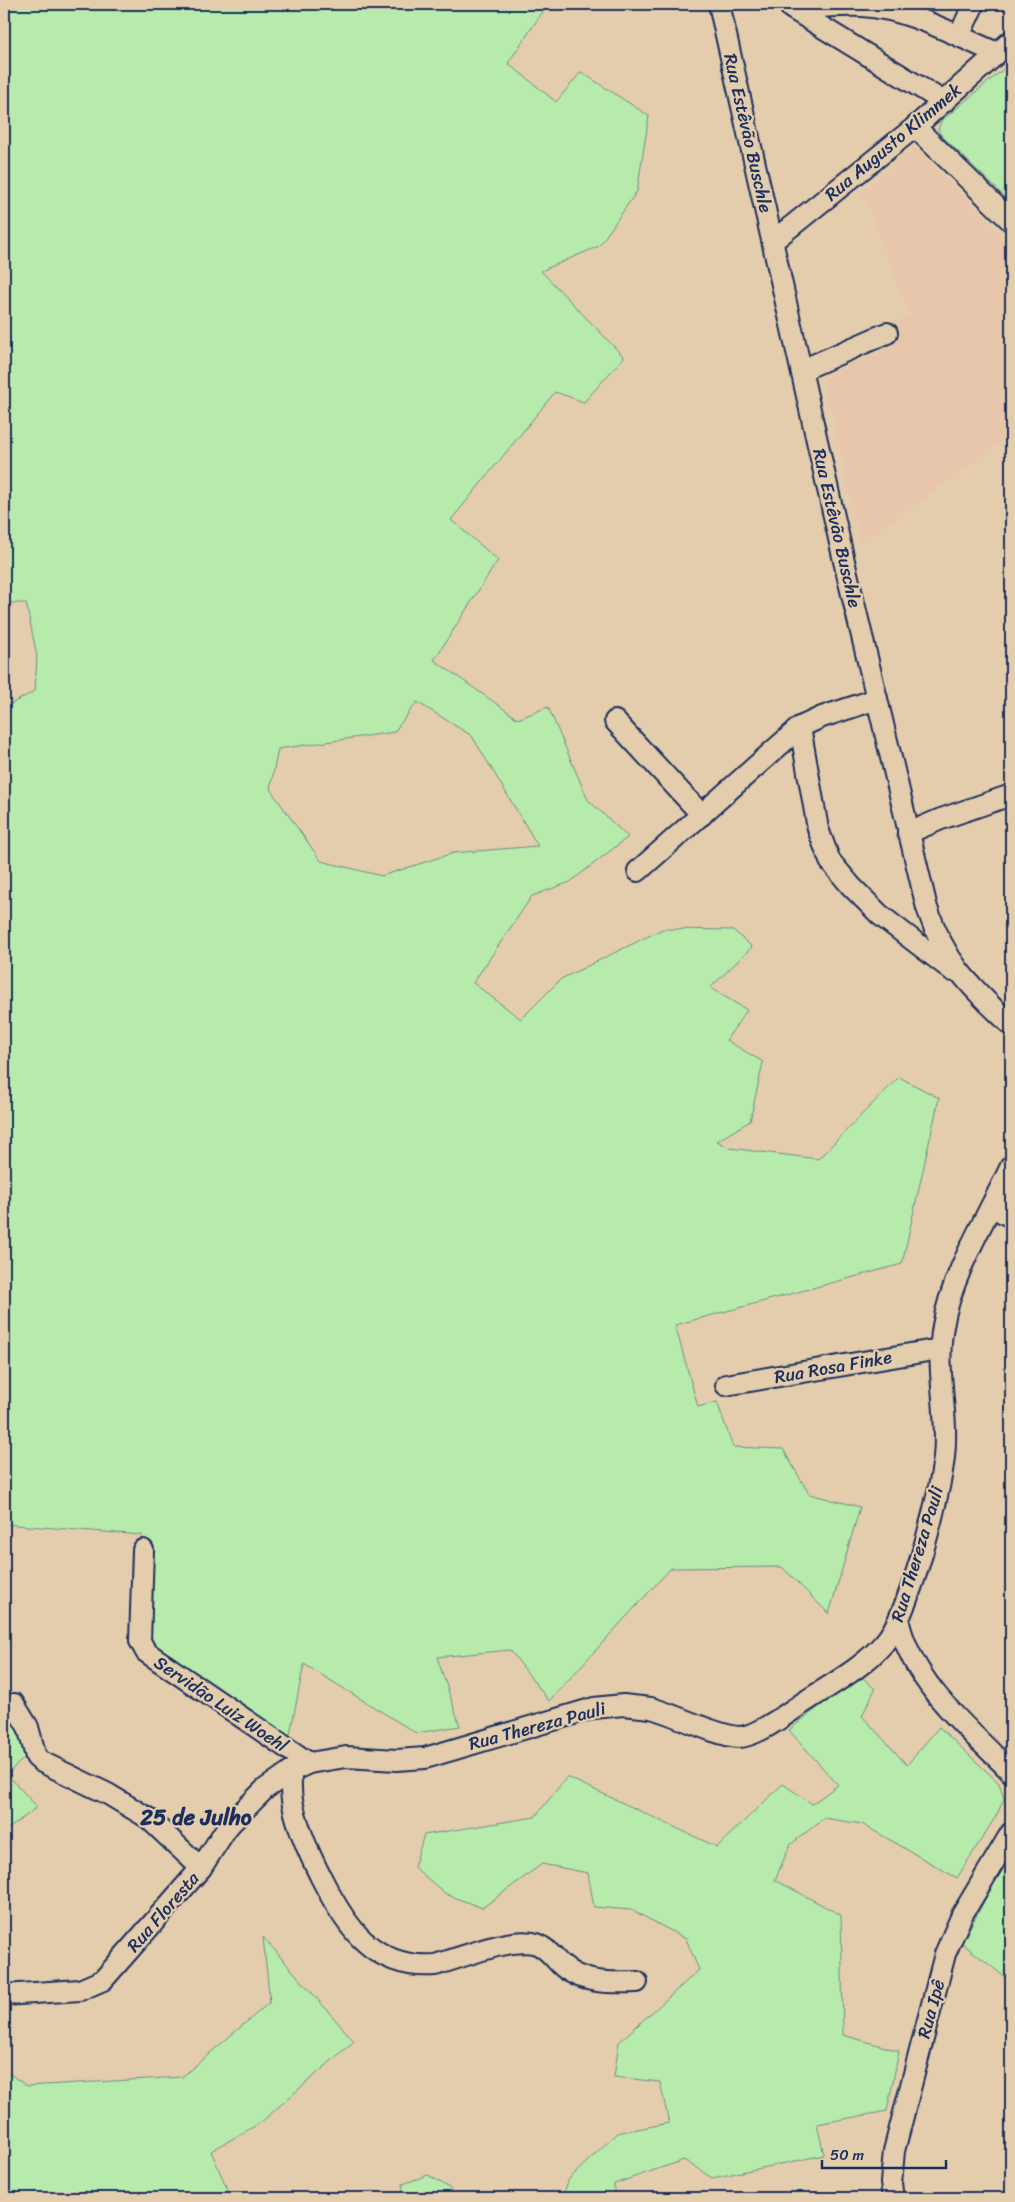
<svg xmlns="http://www.w3.org/2000/svg" width="1015" height="2202" font-family="Sriracha,sans-serif">
<style>
.built{fill:#e8c6ab}
.green{fill:#b7ebac;stroke:#698d85;fill-rule:evenodd}
.lines{fill:none;stroke-linecap:round;stroke-linejoin:round}
.minor-casing{stroke:#1b2f5e;stroke-width:24}
.minor{stroke:#e4cdad;stroke-width:20}
.labels{text-anchor:middle;stroke-width:4.5;stroke-linejoin:round;paint-order:stroke}
.street-label{font-size:18px;fill:#1b2f5e;stroke:#e4cdad}
.district-label{font-size:22px;font-weight:bold;fill:#1b2f5e;stroke:#e4cdad}
</style>
<rect width="100%" height="100%" fill="#e4cdad"/>
<filter id="ink" filterUnits="userSpaceOnUse"><feTurbulence type="fractalNoise" baseFrequency=".02" numOctaves="2"/><feDisplacementMap in="SourceGraphic" scale="10" xChannelSelector="R" yChannelSelector="G"/><feConvolveMatrix kernelMatrix="1 2 1 2 8 2 1 2 1" color-interpolation-filters="sRGB"/></filter>
<g filter="url(#ink)">
<path class="built" d="M916 147 1011 245V435L861 544 823 376 889 348 881 328 909 315 862 192Z"/>
<g class="green">
<path d="M4 4H548L508 63 556 102 581 72 649 116 637 191 599 246 541 271 624 357 584 402 555 392 451 520 498 560 434 660 518 719 548 707 588 800 628 837 570 882 532 896 473 983 521 1019 561 979 663 929 733 930 752 947 710 988 747 1010 726 1040 763 1062 750 1121 717 1141 729 1148 818 1159 899 1077 939 1098 902 1264 675 1325 698 1407 717 1402 733 1447 783 1449 809 1494 860 1507 829 1614 782 1567 671 1568 549 1701 510 1650 437 1657 460 1726 416 1733 304 1664 287 1749 140 1641 142 1535 4 1524V702L11 704 35 691 37 656 26 603H4ZM417 702 472 736 538 846 453 853 382 876 321 861 270 789 278 749 394 732Z"/>
<path d="M1011 63V203L942 136 938 130 941 121Z"/>
<path d="M860 1675 875 1689 862 1716 907 1765 939 1727 999 1783 1004 1799 996 1816 957 1878 862 1824 824 1818 790 1845 775 1880 841 1915 843 2035 899 2051 887 2111 817 2124 824 2155 712 2178 684 2160 614 2184V2198H562L569 2179 617 2133 669 2123 660 2082 614 2077 619 2042 699 1970 686 1939 632 1910 594 1907 588 1873 542 1864 482 1908 446 1894 414 1867 424 1835 535 1817 567 1777 717 1847 783 1784 812 1804 838 1785 789 1730Z"/>
<path d="M4 1690 12 1693 33 1750 7 1774 37 1807 4 1832Z"/>
<path d="M1011 1850V1982L962 1943Z"/>
<path d="M263 1937 354 2041 260 2123 211 2151 231 2198H4V2070L27 2086 182 2077 270 2002Z"/>
<path d="M428 2175 448 2187 456 2198H402L403 2184Z"/>
</g>
<g class="lines">
<g class="minor-casing">
<g id="minor">
<path d="M719 4 844 561 927 908C946 964 969 985 1011 1025"/>
<path d="M791 8 944 102"/>
<path d="M792 8C815 8 839 5 862 6 910 9 954 35 997 53"/>
<path d="M959 36 972 8 971 4"/>
<path d="M915 127 1011 221"/>
<path d="M773 241 915 127 1011 41"/>
<path d="M802 370 887 333"/>
<path d="M877 699 822 717 800 727 818 829 830 861 851 886 880 915 953 971"/>
<path d="M615 721 702 815"/>
<path d="M908 833 941 819 1011 795"/>
<path d="M638 871 800 727"/>
<path d="M992 1207 1011 1217"/>
<path d="M726 1385 940 1349"/>
<path d="M143 1550 140 1641 146 1652 309 1763"/>
<path d="M899 1623C914 1685 968 1728 1011 1772"/>
<path d="M14 1704 28 1727 36 1757 42 1762 108 1794 148 1818 201 1868"/>
<path d="M637 1982C610 1983 581 1984 560 1964 553 1957 547 1948 537 1944 511 1936 461 1958 435 1965 409 1967 385 1960 365 1942 337 1918 301 1842 293 1805 290 1794 291 1782 291 1771L309 1763 346 1757 397 1760 425 1758 594 1708 623 1705 651 1708C674 1714 717 1736 739 1737 756 1737 786 1714 800 1705 828 1686 862 1669 884 1643 909 1616 940 1496 944 1457 949 1413 935 1370 943 1326 952 1272 988 1216 1011 1166"/>
<path d="M4 1995 80 1990 103 1980 201 1868 228 1826 265 1789 291 1771"/>
<path d="M893 2198 891 2183 894 2151 945 1954 962 1915 1011 1833"/>
</g>
</g>
<use href="#minor" class="minor"/>
</g>
</g>
<g class="labels">
<g class="street-label">
<text transform="translate(748 133) rotate(77)" y="6">Rua Estêvão Buschle</text>
<text transform="translate(893 142) rotate(-40)" y="6">Rua Augusto Klimmek</text>
<text transform="translate(837 528) rotate(77)" y="6">Rua Estêvão Buschle</text>
<text transform="translate(833 1367) rotate(-10)" y="6">Rua Rosa Finke</text>
<text transform="translate(917 1554) rotate(-73)" y="6">Rua Thereza Pauli</text>
<text transform="translate(221 1704) rotate(34)" y="6">Servidão Luiz Woehl</text>
<text transform="translate(537 1726) rotate(-15)" y="6">Rua Thereza Pauli</text>
<text transform="translate(163 1912) rotate(-49)" y="6">Rua Floresta</text>
<text transform="translate(931 2009) rotate(-75)" y="6">Rua Ipê</text>
</g>
<g class="district-label">
<text x="196" y="1825">25 de Julho</text>
</g>
</g>
<rect width="1015" height="2202" fill="none" stroke="#e4cdad" stroke-width="20"/>
<rect x="10" y="10" width="995" height="2182" fill="none" stroke="#1b2f5e" stroke-width="2" filter="url(#ink)"/>
<path d="M822 2160v8h124v-8" fill="none" stroke="#1b2f5e" stroke-width="2.5"/>
<text x="830" y="2160" font-size="15" fill="#1b2f5e" stroke="#e4cdad" stroke-width="4" paint-order="stroke">50 m</text>
</svg>
